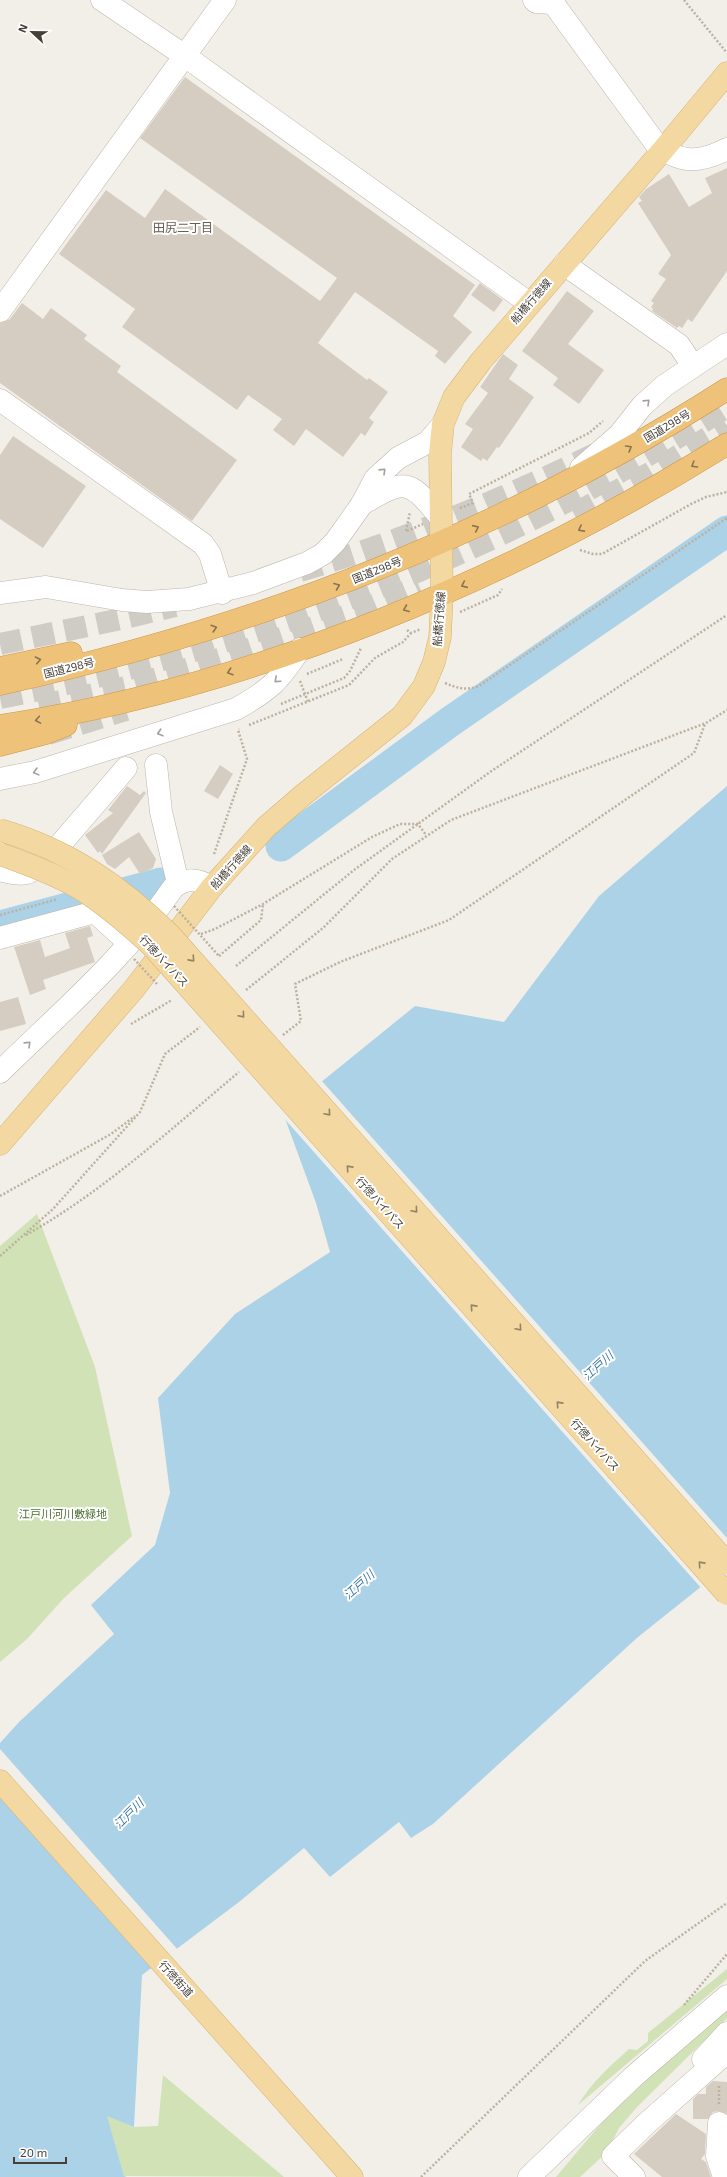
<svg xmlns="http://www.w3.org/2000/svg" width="727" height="2177" font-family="'Exo 2','Noto Sans JP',sans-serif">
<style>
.green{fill:#d0e2b6}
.water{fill:#acd2e8}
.pier{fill:#f2efe9}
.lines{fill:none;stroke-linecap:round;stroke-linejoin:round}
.river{stroke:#acd2e8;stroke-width:31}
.building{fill:#d6cdc2}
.highway-tunnel{stroke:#cfccc6;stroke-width:22;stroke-dasharray:22 11;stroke-linecap:butt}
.minor-casing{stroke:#bdb6ac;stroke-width:23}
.major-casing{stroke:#d7b473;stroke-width:23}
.highway-casing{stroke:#cc9649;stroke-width:23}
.path{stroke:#bdb19f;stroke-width:2.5;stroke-dasharray:2 2;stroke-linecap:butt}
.minor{stroke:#fff;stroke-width:22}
.major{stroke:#f3d8a1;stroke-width:22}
.highway{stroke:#eec278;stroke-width:22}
.major-bridge-casing{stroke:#d7b473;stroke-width:23;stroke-linecap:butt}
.path-bridge{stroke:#bdb19f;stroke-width:2.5;stroke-dasharray:2 2;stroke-linecap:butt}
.major-bridge{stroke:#f3d8a1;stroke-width:22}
.oneway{stroke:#a2a09c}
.oneway2{stroke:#897452}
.oneway3{stroke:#938467}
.labels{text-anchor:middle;stroke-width:4;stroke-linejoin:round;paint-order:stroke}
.street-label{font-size:11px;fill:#454038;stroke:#fff}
.park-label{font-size:11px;fill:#4c7132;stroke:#fff}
.neighbourhood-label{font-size:12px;fill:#675d50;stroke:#fff}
.water-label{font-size:12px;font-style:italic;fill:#3b799e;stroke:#fff}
</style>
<rect width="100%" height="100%" fill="#f2efe9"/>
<g class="green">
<path d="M37 1214 95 1367 132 1536 64 1598 27 1639 0 1662V1246Z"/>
<path d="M727 1969V1979L578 2105C592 2082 609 2067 629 2049L637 2050 648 2041V2033Z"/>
<path d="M727 2005V2018L637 2107 619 2128 607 2152 580 2177H556L625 2095Z"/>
<path d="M163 2075 284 2177 124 2176 106 2115 134 2127 158 2126Z"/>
</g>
<path class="water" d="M727 786V1566L638 1637 433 1824 411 1838 399 1822 330 1877 304 1848 239 1902 142 1975 134 2127 107 2116 124 2176 127 2177H0V1743L19 1722 114 1634 91 1605 155 1545 170 1493 158 1398 235 1314 330 1252 316 1203 283 1113 415 1006 504 1022 599 896Z"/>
<g class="pier">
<path d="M321 1080 727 1538V1568L702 1589 282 1116V1111Z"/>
<path d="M0 1749 179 1951 153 1970 0 1797Z"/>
</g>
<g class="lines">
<g class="river">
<path d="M281 846 451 721 727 531"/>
<path d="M0 926 161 883"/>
</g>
</g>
<g class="building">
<path d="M185 77 475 285 453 316 472 332 445 364 435 356 438 351 355 292 318 343 367 380 369 378 388 392 369 418 374 422 365 436 361 433 343 457 306 429 294 446 273 430 282 419 248 395 237 410 122 327 135 309 59 254 106 190 145 218 165 189 320 301 337 278 140 138Z"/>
<path d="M727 168V271L692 322 688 319 682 328 679 326 677 328 652 311 653 309 651 307 654 303 651 301 666 279 658 274 671 255 638 203 642 201 639 197 646 189 669 174 689 207 712 193 705 178Z"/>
<path d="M480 283 503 300 494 312 471 295Z"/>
<path d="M567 291 594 311 568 344 604 370 579 404 553 385 558 378 522 351Z"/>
<path d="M22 303 43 319 51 308 87 335 84 339 121 366 117 372 237 460 192 521 0 383V323L10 319Z"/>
<path d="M503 354 518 365 509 379 534 397 499 448 497 447 487 461 483 458 481 461 461 447 473 429 465 424 488 393 480 387Z"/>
<path d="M13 436 86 486 43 548 0 519V455Z"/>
<path d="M220 765 233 774 218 799 204 791Z"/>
<path d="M127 786 140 795 144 791 146 793 102 854 100 851 98 853 85 835 113 813 108 810Z"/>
<path d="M139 832 156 859 153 868 140 874 129 857 115 869 107 864 102 855Z"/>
<path d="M90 926 93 936 87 938 95 962 43 980 46 989 30 995 14 947 40 940 45 957 70 948 65 933Z"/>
<path d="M18 997 26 1024 0 1031V1002Z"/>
<path d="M713 2081 727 2082V2114L719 2111 713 2112 708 2119H693V2099L698 2094H706V2087Z"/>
<path d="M676 2114 706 2134 705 2154 701 2159 706 2162 711 2177H662L634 2154Z"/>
</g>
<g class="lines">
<g class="highway-tunnel">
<path d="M574 514 650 473 727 426"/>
<path d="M300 571C402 541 501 500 597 453"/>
<path d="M0 644 121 619 175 606"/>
<path d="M0 698C167 666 331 613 485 542 569 504 649 456 727 407"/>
<path d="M39 706 135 685 229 656 362 610 419 586"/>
<path d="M48 734 126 710"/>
</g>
<g class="minor-casing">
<g id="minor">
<path d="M102 0 185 56 529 303"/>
<path d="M534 0 536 2 553 3"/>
<path d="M554 0 553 3 656 144C680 164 700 163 727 149"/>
<path d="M564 264 679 345 693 366"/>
<path d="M0 311 225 0"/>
<path d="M0 400 203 544 210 554 222 593"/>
<path d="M581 468 619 435 642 406 664 386 727 344"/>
<path d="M362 504C405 479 408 478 440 517"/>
<path d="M0 593 46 587 122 600 147 602 189 599 253 583 307 563 323 554 335 542 362 504 375 479 398 458 428 442 443 424"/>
<path d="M156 765 161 812 178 883"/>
<path d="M0 779 35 772 236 709C270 690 279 681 300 649"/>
<path d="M0 870C22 876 29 876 46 861L126 768"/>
<path d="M0 938 95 912 129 943"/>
<path d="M0 1072C60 1013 125 958 173 888 186 877 198 879 212 887"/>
<path d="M703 2059 727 2033"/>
<path d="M719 2123 717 2156 724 2177"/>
<path d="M529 2177 633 2077 727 1996"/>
<path d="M634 2177 613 2156 647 2123 727 2052"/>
</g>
</g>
<g class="major-casing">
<g id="major">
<path d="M0 1144 134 989 212 887 266 827 303 795 402 716 424 686 434 662 440 637 442 594 440 454 443 424 454 397 481 361 663 150 727 73"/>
<path d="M0 1781 352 2177"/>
</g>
</g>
<g class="highway-casing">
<g id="highway">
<path d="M0 668 71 653"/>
<path d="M0 684C261 627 502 533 727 389"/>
<path d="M0 726C254 687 509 580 727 444"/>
<path d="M0 745 46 733 66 725"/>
</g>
</g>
<g class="path">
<path d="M684 0 727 53"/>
<path d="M460 508 473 503 469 494 589 433 603 421"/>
<path d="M406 531 410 512"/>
<path d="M407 531 423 524"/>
<path d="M580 550 593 554H602L691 504 706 497 727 492"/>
<path d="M460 612 498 595 502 589"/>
<path d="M407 630 411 633 421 629"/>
<path d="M307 674 343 659"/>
<path d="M300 681 308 702"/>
<path d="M445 683C457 688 466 691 479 686L727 518"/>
<path d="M281 704 344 678 350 671 361 648"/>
<path d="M249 725 349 685 375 658 403 642 411 633"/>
<path d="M214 854 247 759 238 730 239 729"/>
<path d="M0 915 58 899"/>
<path d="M201 934 215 929 263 904 372 837 400 824H418L426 835"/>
<path d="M219 956 261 920 263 904"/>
<path d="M236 966 354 870 490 772 727 615"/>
<path d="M246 990 323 928 392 859 451 820 706 723 727 710"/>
<path d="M131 1024 172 1000"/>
<path d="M283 1035 301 1021 295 984 340 962 449 920 694 753 705 724"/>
<path d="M0 1196 111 1134 135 1116"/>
<path d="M26 1235C104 1191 171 1129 239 1072"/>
<path d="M0 1256 53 1209 140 1112 165 1054 200 1027"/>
<path d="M684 2005 727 1954"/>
<path d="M719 2086V2105"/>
<path d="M421 2177 645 1961 727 1903"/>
</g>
<use href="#minor" class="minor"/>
<use href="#major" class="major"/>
<use href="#highway" class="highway"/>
<g class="major-bridge-casing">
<g id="major-bridge">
<path d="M0 830C69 850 121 886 171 936L727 1563"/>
<path d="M0 854C27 864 55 874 79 888 105 904 129 925 152 946L727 1594"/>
</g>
</g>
<g class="path-bridge">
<path d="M174 906 219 956"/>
<path d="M134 959 157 984"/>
</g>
<use href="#major-bridge" class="major-bridge"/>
</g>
<defs><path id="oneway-chevron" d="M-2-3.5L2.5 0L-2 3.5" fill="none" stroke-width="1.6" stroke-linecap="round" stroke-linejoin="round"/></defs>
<g class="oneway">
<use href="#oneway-chevron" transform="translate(647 402) rotate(-44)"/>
<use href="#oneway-chevron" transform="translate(383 471) rotate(-44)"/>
<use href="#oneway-chevron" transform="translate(277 680) rotate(138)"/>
<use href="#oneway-chevron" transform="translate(160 733) rotate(162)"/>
<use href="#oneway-chevron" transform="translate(36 772) rotate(165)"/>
<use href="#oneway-chevron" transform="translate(28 1044) rotate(-44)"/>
</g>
<g class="oneway2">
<use href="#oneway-chevron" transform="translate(629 448) rotate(-30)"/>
<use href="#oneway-chevron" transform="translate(694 465) rotate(149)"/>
<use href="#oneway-chevron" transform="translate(476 528) rotate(-24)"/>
<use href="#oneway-chevron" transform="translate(581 529) rotate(152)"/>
<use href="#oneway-chevron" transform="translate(464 585) rotate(156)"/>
<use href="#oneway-chevron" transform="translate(337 586) rotate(-22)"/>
<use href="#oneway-chevron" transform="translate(406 609) rotate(158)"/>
<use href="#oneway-chevron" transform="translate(214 628) rotate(-17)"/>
<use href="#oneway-chevron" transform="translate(38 660) rotate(-12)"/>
<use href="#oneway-chevron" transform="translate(230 672) rotate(162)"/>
<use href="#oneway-chevron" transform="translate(38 720) rotate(170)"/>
</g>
<g class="oneway3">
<use href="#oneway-chevron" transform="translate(192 959) rotate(48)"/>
<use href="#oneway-chevron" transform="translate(242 1015) rotate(49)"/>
<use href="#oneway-chevron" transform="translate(328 1113) rotate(49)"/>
<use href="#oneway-chevron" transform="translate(349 1168) rotate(-132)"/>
<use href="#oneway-chevron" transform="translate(415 1210) rotate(49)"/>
<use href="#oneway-chevron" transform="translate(473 1307) rotate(-132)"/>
<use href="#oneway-chevron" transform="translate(519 1328) rotate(49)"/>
<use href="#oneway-chevron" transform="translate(559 1404) rotate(-132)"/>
<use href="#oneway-chevron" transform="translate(701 1564) rotate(-132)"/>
</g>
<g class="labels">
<g class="street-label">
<text transform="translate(531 301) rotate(-49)" y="4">船橋行徳線</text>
<text transform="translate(667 426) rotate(-31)" y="4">国道298号</text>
<text transform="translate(377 570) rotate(-22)" y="4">国道298号</text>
<text transform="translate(439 619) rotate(-86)" y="4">船橋行徳線</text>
<text transform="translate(69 668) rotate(-14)" y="4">国道298号</text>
<text transform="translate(231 867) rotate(-48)" y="4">船橋行徳線</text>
<text transform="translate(164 961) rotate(47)" y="4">行徳バイパス</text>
<text transform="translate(380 1203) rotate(48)" y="4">行徳バイパス</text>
<text transform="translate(595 1445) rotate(48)" y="4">行徳バイパス</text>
<text transform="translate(176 1979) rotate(48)" y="4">行徳街道</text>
</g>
<g class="park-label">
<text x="63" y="1518">江戸川河川敷緑地</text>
</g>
<g class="neighbourhood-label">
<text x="183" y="232">田尻二丁目</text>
</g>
<g class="water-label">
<text transform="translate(598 1366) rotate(-42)" y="4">江戸川</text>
<text transform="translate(359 1585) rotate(-42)" y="4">江戸川</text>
<text transform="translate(129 1814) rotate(-45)" y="4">江戸川</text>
</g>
</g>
<g transform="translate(32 32) rotate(292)" stroke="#ffffff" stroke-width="3" paint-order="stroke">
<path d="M0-3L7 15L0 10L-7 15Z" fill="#454038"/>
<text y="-6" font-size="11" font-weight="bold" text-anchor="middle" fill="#454038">N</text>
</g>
<path d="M14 2157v6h52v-6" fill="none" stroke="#454038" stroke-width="2"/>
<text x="20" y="2157" font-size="12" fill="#454038" stroke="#ffffff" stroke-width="3" paint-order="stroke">20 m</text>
</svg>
